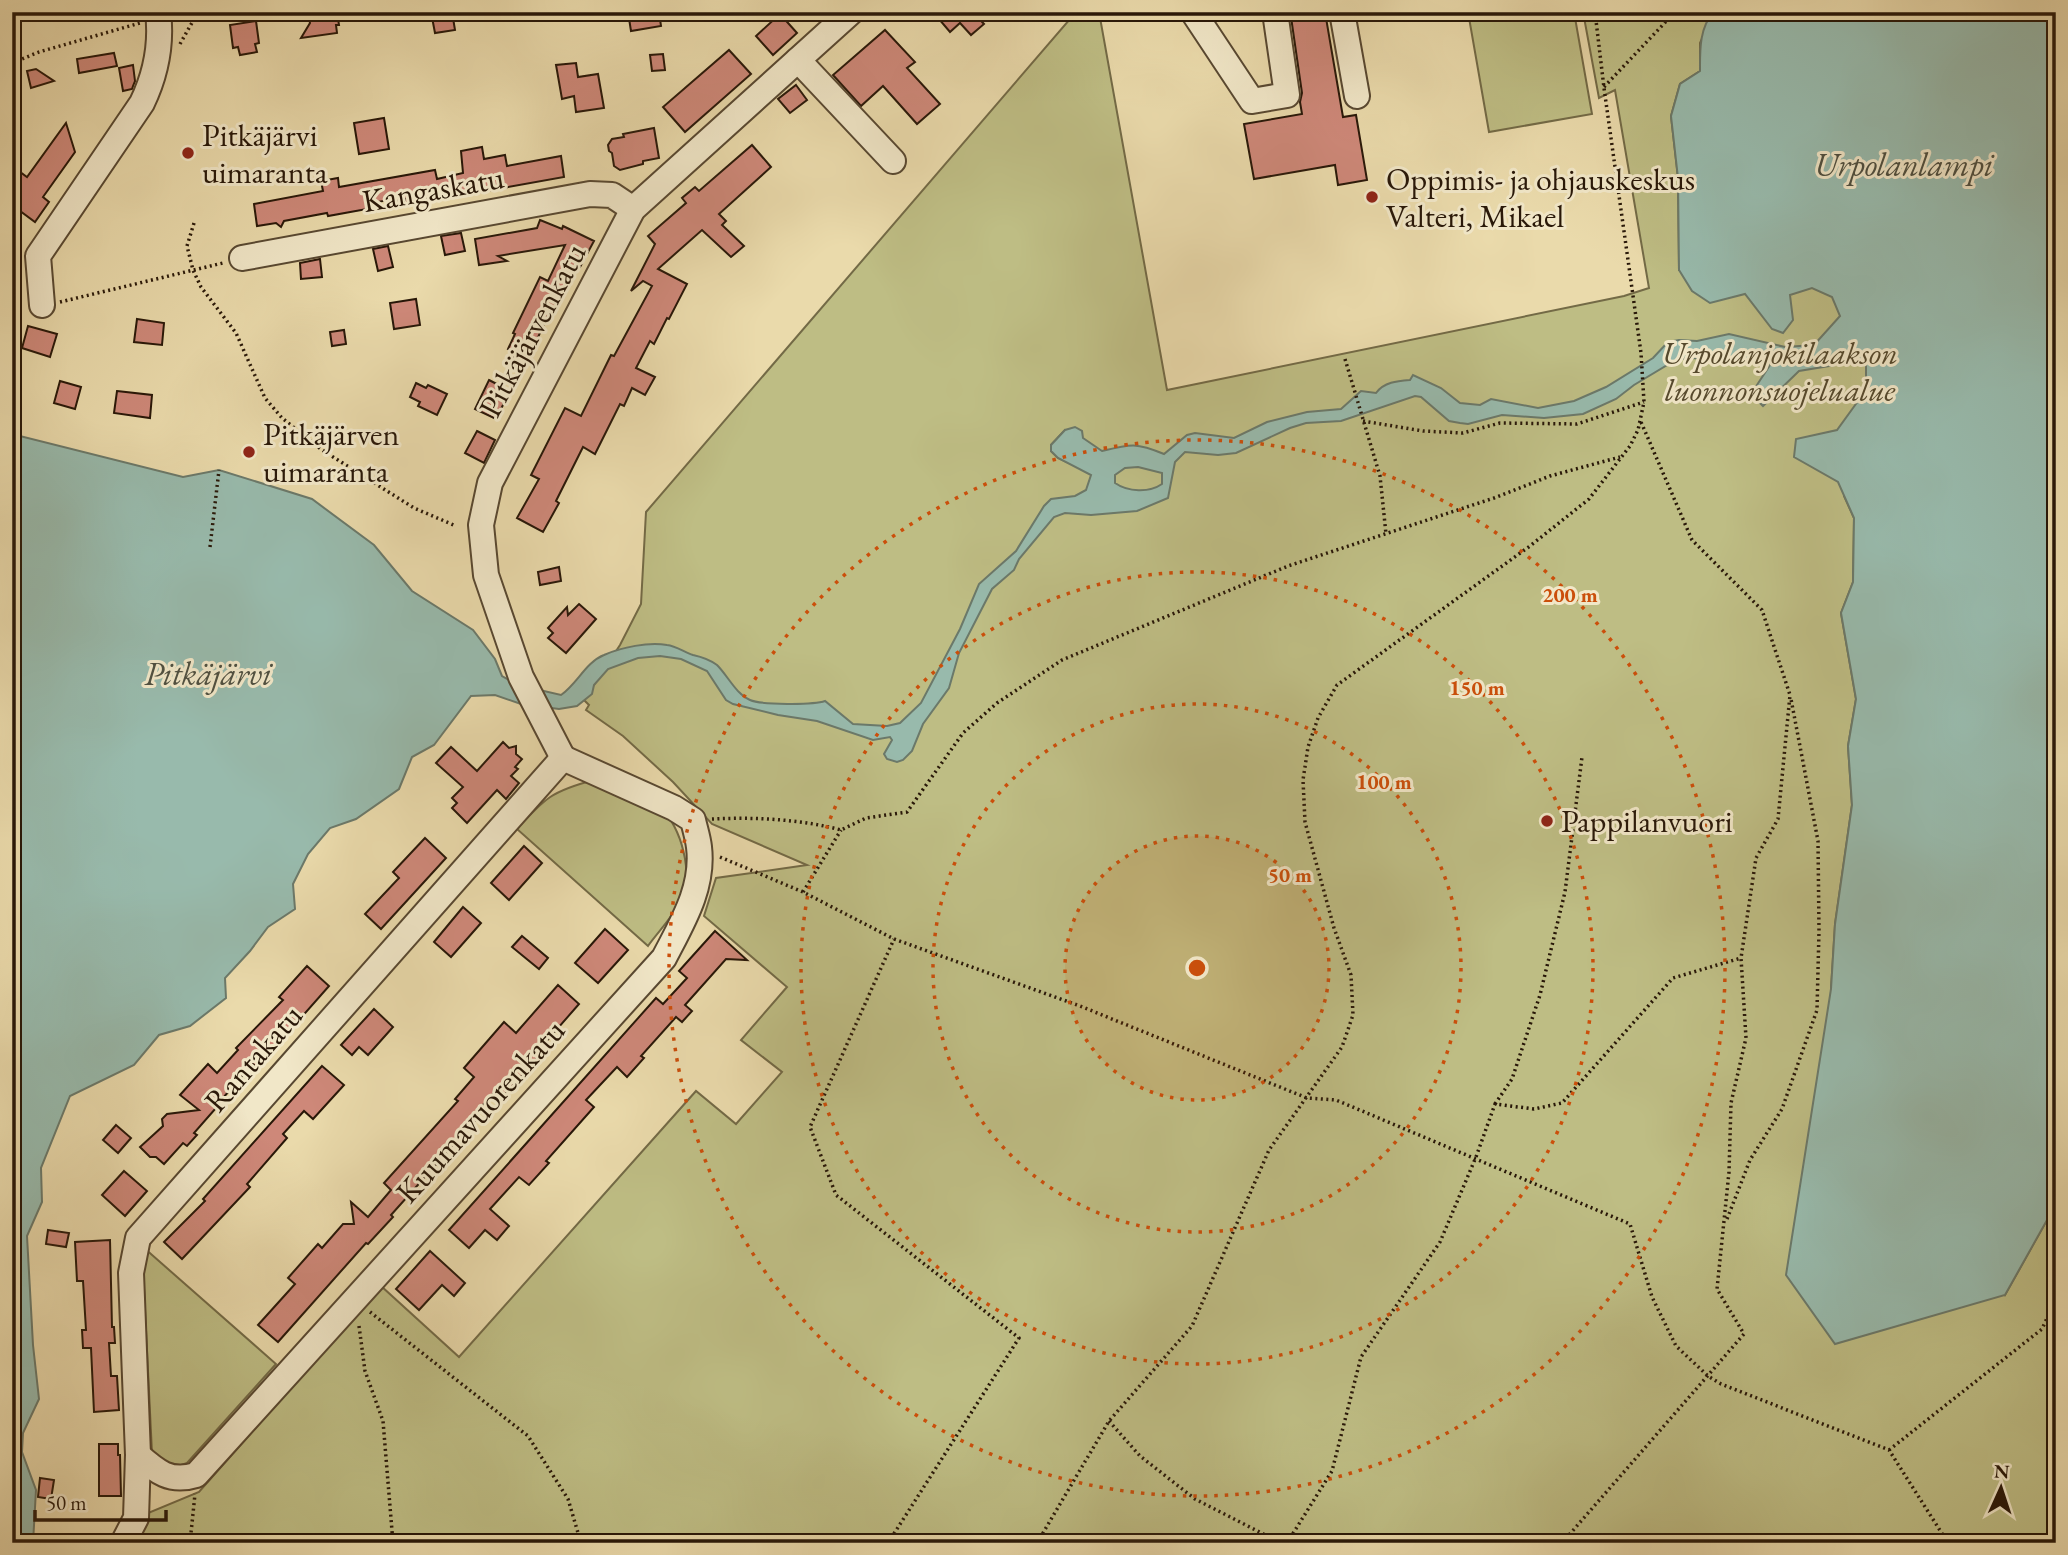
<svg xmlns="http://www.w3.org/2000/svg" width="2068" height="1555" font-family="'EB Garamond',serif">
<style>
.green{fill:#bebd84;stroke:#736a46;stroke-width:2;fill-rule:evenodd}
.water{fill:#98baac;stroke:#6b796a;stroke-width:2;fill-rule:evenodd}
.building{fill:#ce8879;stroke:#281708;stroke-width:2}
.lines{fill:none;stroke-linecap:round;stroke-linejoin:round}
.minor-casing{stroke:#584831;stroke-width:28}
.path{stroke:#281708;stroke-width:3.5;stroke-dasharray:2 3.5;stroke-linecap:butt}
.minor{stroke:#f1e7c8;stroke-width:24}
.ring{fill:none;stroke:#cb4f0b;stroke-width:3.5;stroke-dasharray:3.5 7}
.poi-dot{fill:#8f2418;stroke:#f1e7c8;stroke-width:2.5}
.labels{text-anchor:middle;stroke-width:6;stroke-linejoin:round;paint-order:stroke}
.poi-label{font-size:32px;fill:#281708;stroke:#f1e7c8;text-anchor:start}
.street-label{font-size:32px;fill:#281708;stroke:#f1e7c8}
.park-label{font-size:32px;font-style:italic;fill:#55492d;stroke:#f1e7c8}
.water-label{font-size:33px;font-style:italic;fill:#4f5041;stroke:#f1e7c8}
.centre{fill:#cb4f0b;stroke:#f1e7c8;stroke-width:3.5}
.ring-label{font-size:21px;text-anchor:middle;font-weight:bold;fill:#cb4f0b;stroke:#f1e7c8;stroke-width:6;stroke-linejoin:round;paint-order:stroke}
</style>
<rect width="100%" height="100%" fill="#eadaab"/>
<filter id="stains"><feTurbulence type="fractalNoise" baseFrequency=".00286" numOctaves="4"/><feColorMatrix values="0 0 0 0 .2 0 0 0 0 .09 0 0 0 0 .02 0 0 0 .5 -.17"/></filter>
<radialGradient id="worn" r=".72"><stop offset=".6" stop-color="#630" stop-opacity="0"/><stop offset="1" stop-color="#630" stop-opacity=".3"/></radialGradient>
<g class="green">
<path d="M1076 12H1099L1167 390 1624 296 1649 288 1615 90 1599 98 1583 12H1714L1700 43V71L1680 84 1671 116 1678 178 1679 270 1836 278 1880 356 1844 496 1854 518 1853 582 1841 613 1856 699 1848 746 1852 805 1835 924 1831 989 2005 1295 2056 1204V1543H123L136 1518 199 1492 381 1286 459 1357 696 1091 736 1124 782 1072 741 1040 787 987 704 916 716 878 807 865 712 824 673 782 623 736 586 710 589 705 584 700 620 645 641 604 646 512ZM1065 430 1090 444 1071 464 1058 458 1051 451V445Z"/>
<path d="M1468 12H1574L1592 114 1489 132Z"/>
<path d="M594 780C608 786 650 798 660 807 681 826 695 875 680 902 672 918 658 932 648 946L517 829C545 798 552 791 594 780Z"/>
<path d="M143 1247 276 1364 187 1463 173 1468 152 1453 142 1248Z"/>
</g>
<path class="water" d="M1714 12H2056V1204L2005 1295 1835 1344 1786 1275 1831 989 1835 924 1852 805 1848 746 1856 699 1841 613 1853 582 1854 518 1838 482 1794 457 1796 439 1837 430 1866 390V360L1799 371 1763 406 1751 394 1770 365 1765 359 1747 360 1687 358 1674 361 1634 385 1616 399 1583 414 1544 418 1502 415 1468 424 1460 423 1449 421 1421 397 1415 396 1341 421 1306 423 1290 428 1236 453 1218 455 1185 452 1175 462 1168 498 1137 511 1091 515 1065 513 1054 517 1019 559 1014 570 992 589 959 653 949 688 923 724 912 751 903 760 897 762 887 759 884 754 892 740 890 737 873 740 817 721 778 715 733 704 726 700 707 671 681 659 660 656 638 658 608 669 594 685 592 694 577 706 559 709 521 704 495 695 471 696 434 745 412 757 399 789 356 819 330 828 308 854 293 884 295 909 268 927 250 951 225 978 226 998 190 1026 159 1035 134 1065 70 1096 41 1168 42 1202 27 1236 33 1345 39 1399 23 1433 22 1452 36 1490 33 1543H12V434L183 477 219 470 312 499 374 545 412 591 473 630 495 659 502 676 518 685 561 695C577 684 586 662 604 655 622 647 648 642 667 645 676 646 684 652 693 655 702 657 709 659 717 665 728 676 736 694 750 700 761 705 814 705 825 701L853 724 887 726 900 723 921 703 960 629 979 584 1016 551 1044 506 1051 499 1075 496 1086 490 1091 475 1058 458 1051 451V445L1065 430 1075 427 1082 431 1083 438 1102 451C1130 444 1136 442 1164 454L1187 435 1195 433 1234 438 1267 422 1307 412 1341 409 1361 391 1376 393C1384 382 1397 381 1410 380L1413 375 1441 388 1460 403 1480 405 1491 399 1538 408 1574 401 1606 387 1653 358 1668 342 1679 340 1697 341 1729 334 1785 347 1814 345 1840 316 1832 297 1812 288 1790 295 1793 320 1783 333 1772 329 1745 294 1710 303 1692 291 1679 270 1678 178 1671 116 1680 84 1700 71C1700 52 1699 27 1714 12ZM1138 467 1162 473V484C1149 493 1128 492 1115 483V475L1125 468Z"/>
<g class="building">
<path d="M308 12H337L339 25H336L337 33 301 38 310 23Z"/>
<path d="M431 12H452L455 30 435 33Z"/>
<path d="M628 12H659L661 26 631 31Z"/>
<path d="M933 12H973L984 24 971 35 960 23 950 32Z"/>
<path d="M1318 12H1325L1343 117 1356 115 1367 180 1338 185 1335 165 1254 179 1244 124 1302 114 1300 102 1302 93 1291 17Z"/>
<path d="M780 14 797 33 773 55 756 36Z"/>
<path d="M256 21 259 43 255 44 257 52 240 55 238 47 233 48 230 25Z"/>
<path d="M885 30 915 62 907 68 940 104 917 124 883 86 861 106 833 75Z"/>
<path d="M729 50 751 74 685 132 663 107Z"/>
<path d="M114 53 117 66 79 73 77 59Z"/>
<path d="M663 54 665 70 652 71 650 55Z"/>
<path d="M576 63 578 77 598 74 604 108 576 112 574 96 562 99 556 65Z"/>
<path d="M133 65 135 81 133 86 132 89 123 91 119 68Z"/>
<path d="M36 69 54 81 31 88 27 71Z"/>
<path d="M796 85 807 100 790 113 778 99Z"/>
<path d="M384 118 389 149 359 154 354 123Z"/>
<path d="M66 123 75 152 43 197 49 202 35 222 12 205V166L27 177Z"/>
<path d="M654 128 659 158 643 161V164L620 170 614 166 612 153 609 151 608 145 612 139 624 137 623 134Z"/>
<path d="M752 145 771 167 719 214 726 221 722 225 744 246 731 257 702 230 658 269 687 284 669 319 667 318 654 344 650 341 636 368 655 377 645 395 632 388 624 406 620 404 595 454 583 447 556 501 559 503 543 532 517 518 539 479 531 475 565 408 581 416 611 355 614 356 652 286 643 281 631 291 655 244 648 236 686 203 682 198 695 187 699 191Z"/>
<path d="M482 147 484 159 505 155 507 166 561 156 564 177 453 197 452 194 405 203V199L395 201 394 199 366 204 367 209 328 216 327 213 284 221 281 227 276 223 257 226 254 204 323 191 321 181 338 178 339 187 435 170 437 179 463 173 461 151Z"/>
<path d="M540 220 562 229 563 226 594 241 580 267 576 266 551 319 547 317 524 369 510 363 515 352 508 349 515 334 513 333 540 277 548 281 565 245 498 256 507 261 479 265 475 239 537 228Z"/>
<path d="M461 233 465 251 445 255 441 236Z"/>
<path d="M388 246 393 267 378 271 373 249Z"/>
<path d="M320 259 322 277 301 279 300 263Z"/>
<path d="M416 299 420 325 394 329 390 303Z"/>
<path d="M137 319 164 323 162 345 134 342Z"/>
<path d="M28 326 57 334 50 357 22 348Z"/>
<path d="M344 330 346 344 332 346 330 332Z"/>
<path d="M489 380 510 391 496 419 475 409Z"/>
<path d="M60 381 81 387 75 409 54 403Z"/>
<path d="M416 383 426 388 428 385 447 394 437 415 418 406 420 402 410 397Z"/>
<path d="M117 391 152 395 150 418 114 413Z"/>
<path d="M477 431 495 440 484 463 465 453Z"/>
<path d="M559 567 561 581 540 585 538 572Z"/>
<path d="M579 604 596 619 566 653 548 638 553 633 548 628 567 607 568 615Z"/>
<path d="M503 742 509 748 516 746V754L522 759 515 767 518 769 511 776 519 783 506 799 497 790 467 823 452 808 457 803 452 798 463 787 436 763 451 747 477 771Z"/>
<path d="M425 838 446 858 381 929 365 914 399 878 393 872Z"/>
<path d="M524 846 542 863 509 900 491 883Z"/>
<path d="M463 907 481 923 451 957 434 942Z"/>
<path d="M605 929 628 950 598 983 575 963Z"/>
<path d="M715 931 747 960 726 959 685 1005 692 1011 682 1022 676 1017 641 1056 644 1058 627 1077 617 1067 586 1100 594 1107 546 1161 549 1163 529 1185 519 1177 490 1209 509 1226 497 1240 485 1230 469 1248 449 1230 656 998 663 1004 687 978 679 971Z"/>
<path d="M522 936 548 958 539 969 512 947Z"/>
<path d="M307 966 329 986 284 1037 286 1038 257 1068 253 1064 222 1099 223 1100 194 1133 197 1135 187 1146 183 1143 164 1164 156 1157H150L140 1147 163 1126 162 1119 167 1114 199 1110 180 1095 208 1064 217 1073 238 1050 236 1048 283 1000 279 997Z"/>
<path d="M558 985 579 1004 537 1052 540 1055 500 1100 493 1094 472 1117 475 1121 391 1215 393 1217 368 1244 366 1243 278 1342 258 1325 295 1284 288 1278 318 1244 322 1248 343 1224H354L351 1202 368 1217 391 1190 384 1183 458 1101 455 1099 474 1077 464 1068 504 1022 516 1033Z"/>
<path d="M374 1009 393 1027 368 1055 359 1047 352 1055 341 1045Z"/>
<path d="M322 1066 344 1085 313 1119 304 1111 283 1134 287 1138 247 1184 250 1187 182 1259 164 1242 205 1201 203 1199Z"/>
<path d="M116 1125 131 1138 118 1153 103 1140Z"/>
<path d="M124 1171 147 1191 125 1216 102 1195Z"/>
<path d="M48 1230 69 1233 66 1247 46 1244Z"/>
<path d="M110 1240 112 1327H114L115 1343H109L111 1376H117L119 1410 94 1412 91 1348H83L82 1330H86L83 1281H77L75 1242Z"/>
<path d="M430 1251 465 1283 454 1296 442 1285 419 1310 396 1289Z"/>
<path d="M99 1444H118V1455H120L121 1496H99Z"/>
<path d="M40 1478 54 1480 51 1499 38 1497Z"/>
</g>
<g class="lines">
<g class="minor-casing">
<g id="minor">
<path d="M1193 12 1252 101 1287 95 1275 12"/>
<path d="M1342 12 1357 96"/>
<path d="M798 60 893 161"/>
<path d="M242 258 590 194 612 195 633 209"/>
<path d="M42 305 38 256 142 103C156 74 162 45 158 12"/>
<path d="M563 758 521 677 486 575 481 525 490 483 633 209 851 12"/>
<path d="M138 1455C157 1472 170 1483 196 1475L664 958C682 923 704 888 699 847 698 838 695 829 693 820L674 808 563 758"/>
<path d="M123 1543 136 1518 138 1455 131 1273 138 1238 563 758"/>
</g>
</g>
<g class="path">
<path d="M180 44 198 12"/>
<path d="M12 63 39 52 140 23"/>
<path d="M1604 87 1675 12"/>
<path d="M194 223 187 246 193 270 201 287 236 333 265 398 282 418 322 450 414 508 456 526"/>
<path d="M60 302 223 263"/>
<path d="M12 309 22 308"/>
<path d="M1345 359 1380 476 1386 534"/>
<path d="M1363 421 1423 431 1463 433 1500 423 1577 424 1644 402"/>
<path d="M210 547 219 470"/>
<path d="M712 819C754 817 800 819 841 830L866 818 907 812 963 733 997 703 1062 660 1288 566 1494 498 1550 476 1620 457"/>
<path d="M720 857 803 892 894 939 1080 1006 1307 1098 1336 1100 1630 1224 1652 1297 1676 1346 1708 1376 1721 1384 1889 1450 1948 1543"/>
<path d="M803 892 841 830"/>
<path d="M1495 1104 1512 1079 1540 995 1565 892 1582 757"/>
<path d="M1727 1219 1750 1160 1782 1109 1817 1010 1819 931 1818 841 1791 699"/>
<path d="M370 1312 528 1436 568 1499 581 1543"/>
<path d="M359 1326 365 1371 383 1421 393 1543"/>
<path d="M1109 1421 1140 1456 1195 1499 1281 1543"/>
<path d="M1889 1450 2042 1329 2056 1299"/>
<path d="M188 1543 191 1533 195 1494"/>
<path d="M888 1543 1019 1338 836 1195 810 1127 894 939"/>
<path d="M1037 1543 1109 1421 1192 1326 1269 1150 1342 1047 1353 1015 1351 975 1334 928 1305 822 1303 780 1308 747 1318 718 1337 685 1530 546 1589 499 1630 446 1638 430 1644 402 1641 353 1604 88 1595 12"/>
<path d="M1287 1543 1332 1471 1361 1357 1440 1242 1476 1157 1495 1104 1534 1109 1562 1103 1673 978 1741 958"/>
<path d="M1562 1543 1744 1334 1717 1289 1729 1172 1731 1103 1746 1038 1741 958 1756 858 1778 819 1790 695 1762 610 1692 540 1641 422"/>
</g>
<use href="#minor" class="minor"/>
</g>
<circle cx="1197" cy="968" r="132" fill="#cb4f0b" fill-opacity=".12"/>
<g class="ring">
<circle cx="1197" cy="968" r="132"/>
<circle cx="1197" cy="968" r="264"/>
<circle cx="1197" cy="968" r="396"/>
<circle cx="1197" cy="968" r="528"/>
</g>
<g class="poi-dot">
<circle cx="188" cy="153" r="7"/>
<circle cx="1372" cy="197" r="7"/>
<circle cx="249" cy="452" r="7"/>
<circle cx="1547" cy="821" r="7"/>
</g>
<g class="labels">
<g class="poi-label">
<text x="202" y="146">Pitkäjärvi<tspan x="202" dy="37">uimaranta</tspan></text>
<text x="1386" y="190">Oppimis- ja ohjauskeskus<tspan x="1386" dy="37">Valteri, Mikael</tspan></text>
<text x="263" y="445">Pitkäjärven<tspan x="263" dy="37">uimaranta</tspan></text>
<text x="1561" y="832">Pappilanvuori</text>
</g>
<g class="street-label">
<text transform="translate(433 189) rotate(-10)" y="11">Kangaskatu</text>
<text transform="translate(532 330) rotate(-62)" y="11">Pitkäjärvenkatu</text>
<text transform="translate(253 1058) rotate(-49)" y="11">Rantakatu</text>
<text transform="translate(480 1111) rotate(-48)" y="11">Kuumavuorenkatu</text>
</g>
<g class="park-label">
<text x="1780" y="364">Urpolanjokilaakson<tspan x="1780" dy="37">luonnonsuojelualue</tspan></text>
</g>
<g class="water-label">
<text x="1904" y="176">Urpolanlampi</text>
<text x="208" y="685">Pitkäjärvi</text>
</g>
</g>
<circle cx="1197" cy="968" r="10" class="centre"/>
<g class="ring-label">
<text x="1570" y="602">200 m</text>
<text x="1477" y="695">150 m</text>
<text x="1384" y="789">100 m</text>
<text x="1290" y="882">50 m</text>
</g>
<rect width="2068" height="1555" fill="none" stroke="#eadaab" stroke-width="42"/>
<rect x="14" y="14" width="2040" height="1527" fill="none" stroke="#281708" stroke-width="3.5"/>
<rect x="21" y="21" width="2026" height="1513" fill="none" stroke="#281708" stroke-width="2"/>
<g transform="translate(2001 1488) rotate(3)" stroke="#f1e7c8" stroke-width="5" paint-order="stroke">
<path d="M0-5L12 26L0 18L-12 26Z" fill="#281708"/>
<text y="-10" font-size="19" font-weight="bold" text-anchor="middle" fill="#281708">N</text>
</g>
<path d="M35 1510v10h131v-10" fill="none" stroke="#281708" stroke-width="3.5"/>
<text x="46" y="1510" font-size="21" fill="#281708" stroke="#f1e7c8" stroke-width="5" paint-order="stroke">50 m</text>
<rect width="100%" height="100%" filter="url(#stains)"/>
<rect width="100%" height="100%" fill="url(#worn)"/>
</svg>
